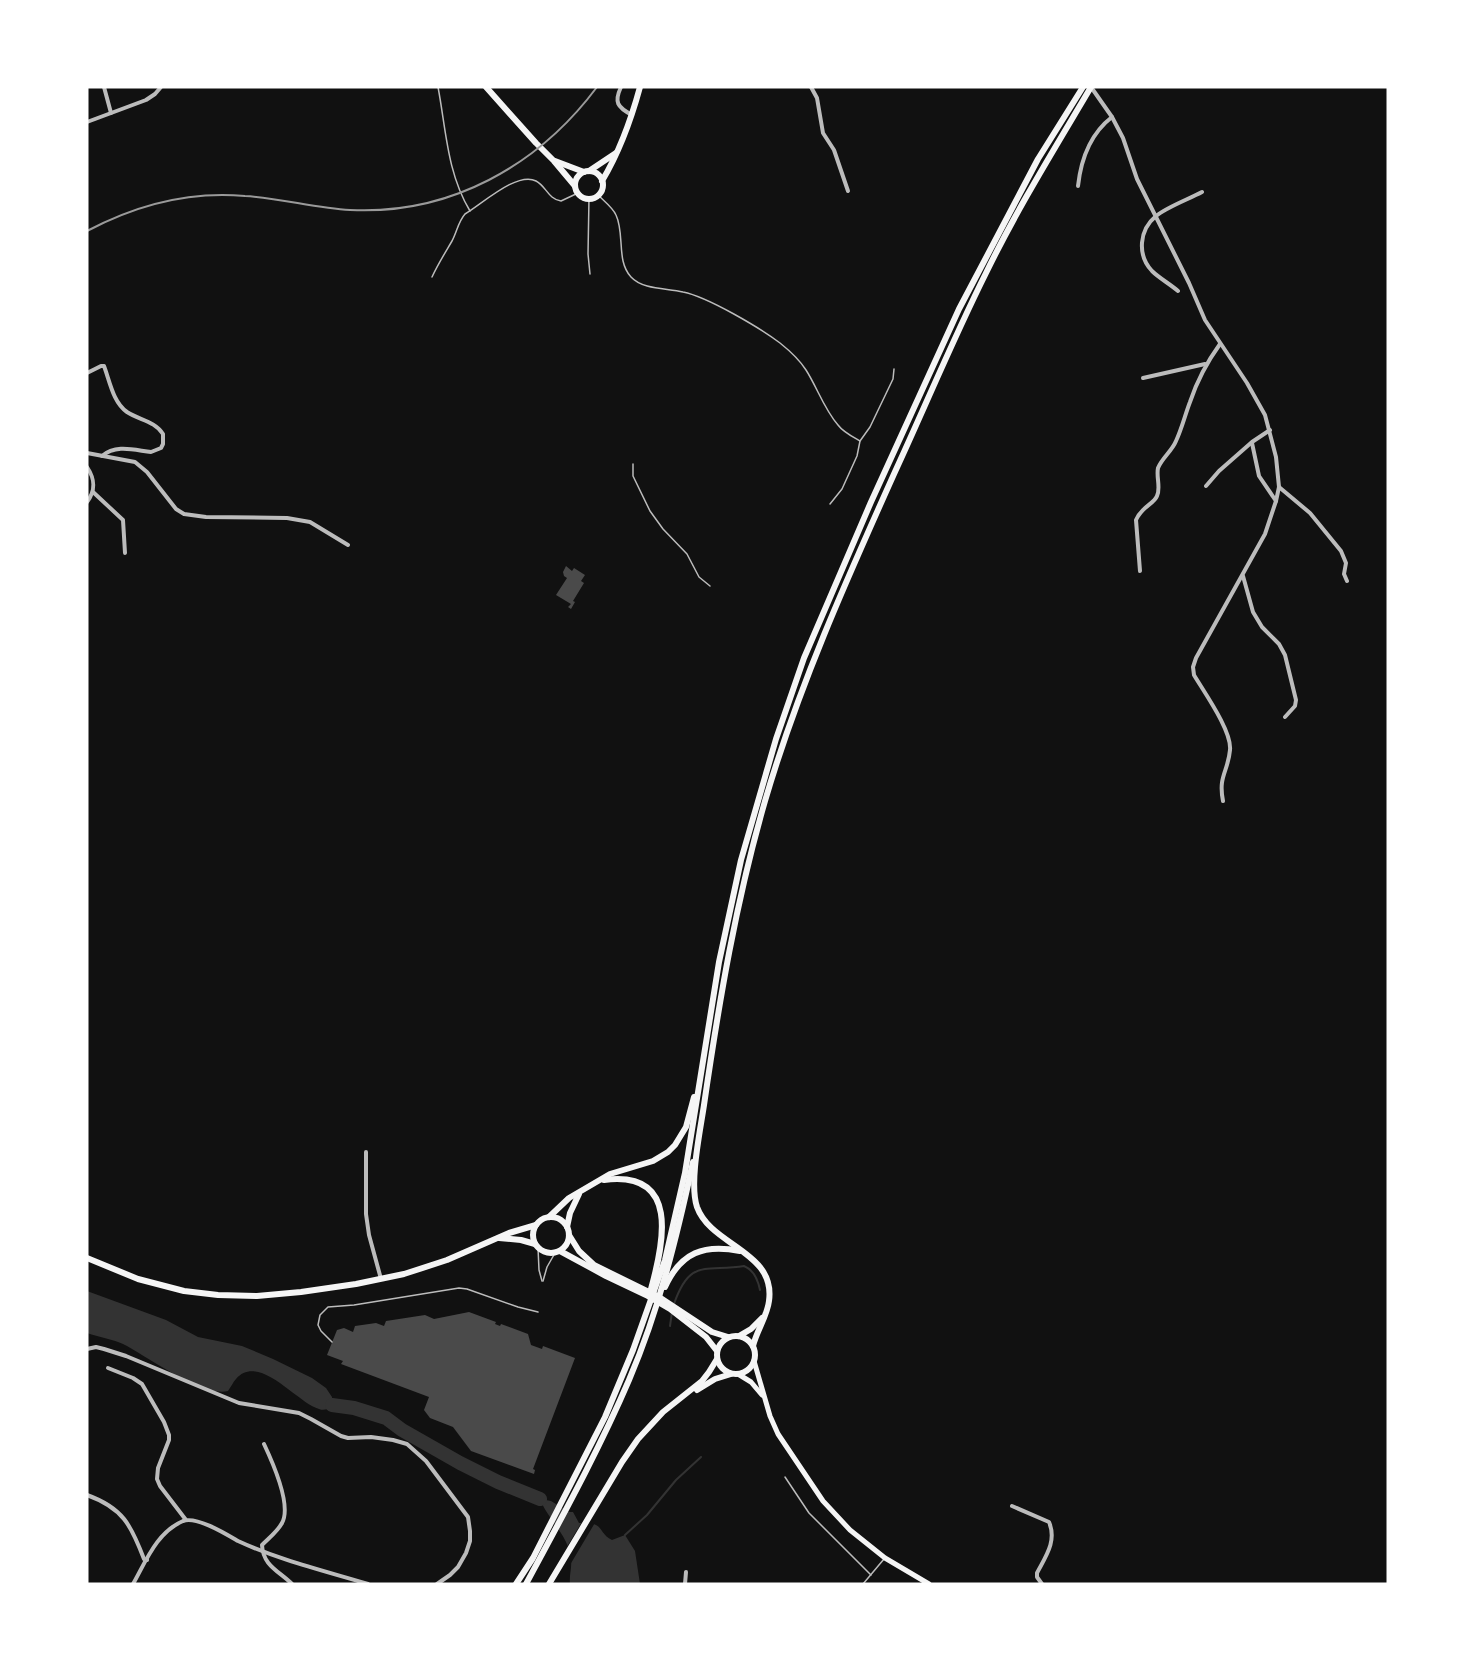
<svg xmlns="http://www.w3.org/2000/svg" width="1475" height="1671" font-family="Barlow,sans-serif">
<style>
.water{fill:#333}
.pier{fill:#111}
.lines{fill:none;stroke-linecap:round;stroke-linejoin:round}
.stream{stroke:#333;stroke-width:2}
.river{stroke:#333;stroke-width:14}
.building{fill:#4a4a4a}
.service{stroke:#bcbcbc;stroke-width:1.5}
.minor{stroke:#bcbcbc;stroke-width:4}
.secondary{stroke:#f5f5f5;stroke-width:5}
.primary{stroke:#f5f5f5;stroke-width:6}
.trunk{stroke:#f5f5f5;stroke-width:6}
.rail{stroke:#9a9a9a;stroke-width:2}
</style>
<rect width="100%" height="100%" fill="#111"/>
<g class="water">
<path d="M87 1291 166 1320 198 1337 242 1346 273 1359 312 1378 326 1388 332 1397V1407C327 1409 324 1411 319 1409 298 1404 259 1352 236 1379 233 1382 231 1387 228 1391 203 1398 147 1356 123 1344 112 1339 99 1337 87 1333Z"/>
<path d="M540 1499 551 1501 569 1512H573L579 1523C584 1523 592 1523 596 1525 602 1528 603 1536 612 1540L625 1535 635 1551 640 1584H570C569 1576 572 1568 571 1560 570 1537 548 1520 540 1499Z"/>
</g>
<path class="pier" d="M583 1520 596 1521 567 1570 568 1559 565 1550Z"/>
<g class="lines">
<g class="stream">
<path d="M674 1304C690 1258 705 1272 744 1266 754 1270 758 1280 760 1290"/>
<path d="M670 1326 672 1312"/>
<path d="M625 1535 647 1515 676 1480 701 1457"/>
</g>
<path class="river" d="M332 1405 354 1408 386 1418 402 1430 460 1463 498 1482 540 1499"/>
</g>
<g class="building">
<path d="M566 566 572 571 574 568 585 575 581 581 584 583 573 601 575 602 571 609 568 607 571 604 556 595 567 578 564 576 563 572Z"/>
<path d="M469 1312 496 1322 495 1324 500 1326 501 1324 528 1334 531 1345 542 1349 543 1346 575 1358 533 1469 535 1470 534 1474 471 1451 453 1427 430 1418 424 1410 429 1397 341 1364 343 1361 327 1355 337 1330 344 1328 353 1332 355 1326 376 1323 384 1326 386 1321 425 1315 434 1319Z"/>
</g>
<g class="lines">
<g class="service">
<path d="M438 87C446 129 447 173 470 211"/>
<path d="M598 195C604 201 613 208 616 215 625 234 616 261 631 277 643 290 667 288 683 292 708 297 760 328 780 343 790 351 799 359 806 370 817 387 824 409 838 425 843 432 853 437 860 441"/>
<path d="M589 198 588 254 590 274"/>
<path d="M432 277C438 264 445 253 452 241 457 232 458 222 465 214 481 205 517 171 536 181 546 186 548 199 561 201L578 193"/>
<path d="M633 464V476L650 511 663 529 687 554 699 577 710 586"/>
<path d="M830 504 842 489 857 456 860 441 870 427 893 379 894 369"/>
<path d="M538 1248 539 1270 542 1281"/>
<path d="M543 1281 547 1267 555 1253"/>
<path d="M332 1342 321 1331 318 1325 320 1315 328 1307 354 1305 459 1288 467 1289 518 1307 538 1312"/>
<path d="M785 1477 809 1513 871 1575"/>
<path d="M863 1584 884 1559"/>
</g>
<g class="minor">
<path d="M104 87 111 113"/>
<path d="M621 87C614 102 617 107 632 115"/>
<path d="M811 87 817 98 823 133 834 150 848 191"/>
<path d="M1091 87 1112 117 1123 138 1137 179 1189 283 1205 320 1247 383 1265 415 1276 457 1279 487 1276 501 1265 534 1196 658 1193 667 1194 675C1204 692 1232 731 1230 750 1228 772 1218 776 1223 801"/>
<path d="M87 122 146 100 155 94 161 87"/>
<path d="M1078 186C1081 159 1090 134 1112 117"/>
<path d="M1178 291C1170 284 1159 278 1152 271 1137 255 1139 230 1156 216 1167 207 1189 199 1202 192"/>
<path d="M87 373 101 366H104C110 382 113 402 127 412 139 420 155 421 163 434V444L161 448 151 452C134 450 116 444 102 456"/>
<path d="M1143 378 1205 364"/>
<path d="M1252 443 1259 476 1276 501"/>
<path d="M87 453 135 462 147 472 176 509 184 514 206 517 287 518 310 522 348 545"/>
<path d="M87 467C95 479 96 490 87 502"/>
<path d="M1206 486 1219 471 1252 442 1270 430"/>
<path d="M1279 487 1310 513 1341 551 1346 563 1344 574 1347 581"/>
<path d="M93 492 123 520 125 553"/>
<path d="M1140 571 1136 520C1142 506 1154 504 1157 496 1161 488 1156 477 1158 468 1162 458 1172 451 1176 441 1182 428 1185 415 1190 402 1197 381 1207 362 1220 344"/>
<path d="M1243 576 1253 612 1262 627 1279 644 1285 655 1296 700 1295 706 1285 717"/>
<path d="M366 1152V1214L369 1235 381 1279"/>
<path d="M87 1349 96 1347 104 1349 126 1356 239 1403 299 1413 311 1419 341 1436 348 1438 371 1437 393 1440 407 1444 426 1461 468 1517 470 1531V1541L466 1553 458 1567 450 1575 437 1584"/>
<path d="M108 1368 133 1378 142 1384 164 1422 169 1435V1440L158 1468 157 1479 160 1486 186 1520"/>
<path d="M264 1444C272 1461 292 1505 282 1523 278 1531 269 1538 262 1545 263 1566 279 1571 292 1584"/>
<path d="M87 1495C123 1508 131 1525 144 1559L147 1560"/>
<path d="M1012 1506 1049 1522C1057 1541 1046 1556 1037 1573V1577L1042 1584"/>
<path d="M133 1584C146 1561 157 1532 183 1521 197 1516 226 1534 238 1541 279 1560 325 1571 368 1584"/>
<path d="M685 1584 686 1572"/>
</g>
<g class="secondary">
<path d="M754 1361 770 1416 778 1434 823 1501 850 1530 885 1558 929 1584"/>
<path d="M738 1374 751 1382 762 1395"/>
</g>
<g class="primary">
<path d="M486 87 536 143 554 161 575 186"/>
<path d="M555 161 584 172"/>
<path d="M589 171 616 153"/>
<circle cx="589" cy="185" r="14"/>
<path d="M602 181C620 151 631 120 640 87"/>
<circle cx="551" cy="1235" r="18"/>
<path d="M569 1235 579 1251 594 1265 659 1297 712 1332 728 1337"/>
<path d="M499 1238 521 1240 535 1244"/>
<path d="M560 1251 606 1276 646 1295 670 1309 706 1337 717 1351"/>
<path d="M87 1258 138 1279 184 1291 218 1295 257 1296 301 1292 356 1284 404 1274 447 1260 509 1233 536 1225"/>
<circle cx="736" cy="1355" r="19"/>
<path d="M697 1390 715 1379 731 1374"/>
<path d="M549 1584 622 1462 638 1439 663 1412 702 1381 709 1372 717 1359"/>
</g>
<g class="trunk">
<path d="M604 1180C680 1170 664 1242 651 1289"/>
<path d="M549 1217 569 1198 610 1174 653 1161 668 1152 675 1145 686 1127 694 1097"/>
<path d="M567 1227 570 1213 579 1194"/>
<path d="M665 1287C681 1252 704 1244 740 1251"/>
<path d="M739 1336 751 1329 762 1318"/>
<path d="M753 1346C757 1330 767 1317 769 1301 776 1251 711 1246 697 1207 689 1183 700 1132 704 1105 719 1002 736 901 765 801 798 688 846 581 894 474 925 407 953 339 986 273 1017 209 1055 148 1091 87"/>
<path d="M516 1584 533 1558 605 1417 633 1350 665 1260 685 1173 719 962 741 860 776 739 804 658 871 502 959 309 1038 159 1083 87"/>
<path d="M526 1584C562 1517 599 1450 629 1380 659 1310 677 1236 693 1162"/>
</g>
<path class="rail" d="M87 231C136 205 190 191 245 196 280 198 315 208 350 210 450 215 538 166 597 87"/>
</g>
<rect width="1475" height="1671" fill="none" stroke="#ffffff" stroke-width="177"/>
</svg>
